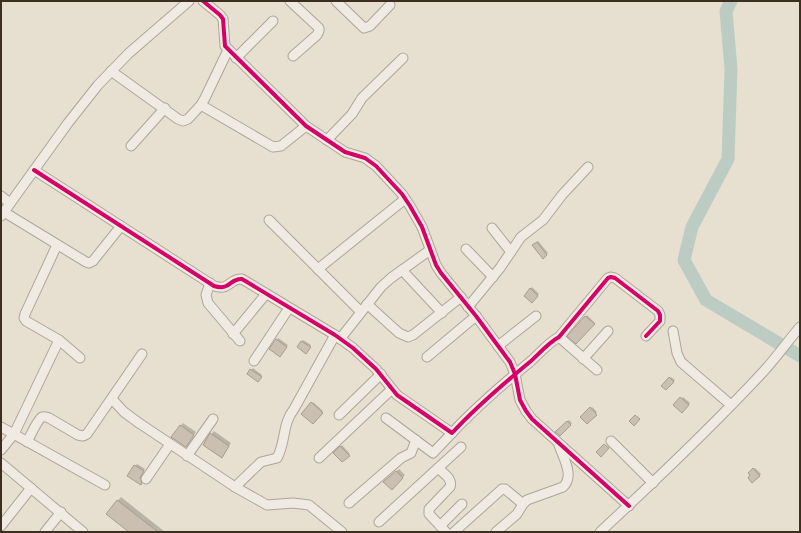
<svg xmlns="http://www.w3.org/2000/svg" width="801" height="533" font-family="Georgia,serif">
<style>
.shadow{fill:#0003}
.lines{fill:none;stroke-linecap:round;stroke-linejoin:round}
.river{stroke:#bcccc2;stroke-width:13}
.building{fill:#cbbfb2;stroke:#a89c90}
.minor-casing{stroke:#ada599;stroke-width:11}
.minor{stroke:#efebe3;stroke-width:9}
.cycleway-casing{stroke:#f7eed8;stroke-width:6}
.cycleway{stroke:#d6006c;stroke-width:4}
</style>
<rect width="100%" height="100%" fill="#e7e0d1"/>
<g class="shadow">
<path d="M538 241 548 253 543 257 533 245Z"/>
<path d="M532 287 539 294 532 302 525 295Z"/>
<path d="M587 315 595 323 576 343 569 336Z"/>
<path d="M278 338 288 345 281 354 271 349Z"/>
<path d="M303 340 311 345 307 351 298 347Z"/>
<path d="M253 368 262 375 259 379 248 374Z"/>
<path d="M671 377 675 380 666 389 663 386Z"/>
<path d="M683 397 690 403 682 411 675 405Z"/>
<path d="M313 402 323 411 313 422 303 414Z"/>
<path d="M592 407 597 412 587 423 581 417Z"/>
<path d="M569 420 572 423 560 435 557 432Z"/>
<path d="M183 423 196 432 188 443 173 437Z"/>
<path d="M214 431 231 443 224 454 204 444Z"/>
<path d="M342 445 350 454 342 461 335 453Z"/>
<path d="M137 464 145 469 141 476 143 481 140 483 128 475Z"/>
<path d="M755 468 761 474 752 482 749 473Z"/>
<path d="M399 469 405 475 392 489 387 479Z"/>
<path d="M121 497 165 532H130L107 513Z"/>
</g>
<g class="lines">
<path class="river" d="M731 1 726 11 731 69 728 159 692 227 684 260 706 300 800 356"/>
</g>
<g class="building">
<path d="M537 242 547 255 543 259 532 245Z"/>
<path d="M530 288 538 296 532 303 524 296Z"/>
<path d="M585 316 595 324 576 344 567 336Z"/>
<path d="M276 339 287 347 280 357 269 349Z"/>
<path d="M301 341 311 347 306 354 297 347Z"/>
<path d="M250 369 262 377 258 382 247 374Z"/>
<path d="M669 377 674 382 666 390 661 386Z"/>
<path d="M680 397 689 405 682 413 673 405Z"/>
<path d="M311 402 323 413 313 424 301 414Z"/>
<path d="M590 407 597 415 587 424 580 417Z"/>
<path d="M635 415 640 419 634 426 629 421Z"/>
<path d="M567 421 571 425 560 436 555 432Z"/>
<path d="M180 425 194 435 186 447 171 437Z"/>
<path d="M210 433 229 446 222 458 203 445Z"/>
<path d="M604 444 609 448 601 457 596 452Z"/>
<path d="M340 446 350 456 342 462 333 453Z"/>
<path d="M134 465 144 471 140 478 142 483 141 485 127 476Z"/>
<path d="M753 468 760 476 752 483 748 478 750 475 748 473Z"/>
<path d="M396 471 403 478 392 490 383 482Z"/>
<path d="M117 500 158 532H129L106 514Z"/>
</g>
<g class="lines">
<g class="minor-casing">
<g id="minor">
<path d="M203 1 220 15 223 19 225 46 306 126 345 152 365 158 376 166 402 194 410 206 422 227 436 265 441 273 476 316 510 362 515 374 520 400 526 411 532 419 629 506"/>
<path d="M290 1 319 28V31L317 35 293 56"/>
<path d="M336 1 364 28 370 26 390 5"/>
<path d="M236 58 273 21"/>
<path d="M111 71 178 119 183 121 188 119 201 105 205 98 228 50"/>
<path d="M201 105 273 147 281 146 306 126"/>
<path d="M327 140 352 114 362 98 403 58"/>
<path d="M131 146 165 108"/>
<path d="M34 170 214 286C231 291 229 278 242 279L335 335 353 348 376 369 397 395 452 433C476 407 503 384 531 361 540 353 548 343 559 337L608 278 611 277 615 278 658 311 660 315V321L646 336"/>
<path d="M1 196 10 203"/>
<path d="M4 212 86 262 89 263 93 261 121 226"/>
<path d="M1 216 68 123 98 85 129 53 189 1"/>
<path d="M269 220 361 312"/>
<path d="M492 228 511 252"/>
<path d="M57 245 25 314 24 318 26 321 59 340 80 358"/>
<path d="M466 249 493 277"/>
<path d="M318 269 405 199"/>
<path d="M402 270 442 313"/>
<path d="M210 283 206 295 208 303 240 341"/>
<path d="M367 304 399 333 408 337 413 335 461 297"/>
<path d="M468 307 500 268 521 237 543 220 562 195 588 167"/>
<path d="M673 331 677 353 681 362 731 405"/>
<path d="M233 334 266 294"/>
<path d="M559 337 597 370"/>
<path d="M340 339 381 287 391 278 430 250"/>
<path d="M498 346 536 316"/>
<path d="M427 357 476 316"/>
<path d="M583 359 608 331"/>
<path d="M254 361 289 308"/>
<path d="M112 399 124 412 139 423 235 487 267 505 293 503 309 505 342 532"/>
<path d="M339 415 381 374"/>
<path d="M386 418 433 453 452 433"/>
<path d="M1 427 105 485"/>
<path d="M611 441 653 483"/>
<path d="M27 442C30 437 37 420 42 417 44 416 46 417 49 418L78 435 83 436 87 434 142 354"/>
<path d="M1 450 14 434 59 340"/>
<path d="M187 456 213 419"/>
<path d="M319 458 392 389"/>
<path d="M1 463 83 532"/>
<path d="M438 468C444 474 453 479 450 487L429 509V514L446 532"/>
<path d="M146 479 170 444"/>
<path d="M235 487 261 462 277 458C286 442 282 424 294 409L335 335"/>
<path d="M349 503 401 458 411 453 416 440"/>
<path d="M379 522 461 447"/>
<path d="M1 526 31 488"/>
<path d="M440 526 462 504"/>
<path d="M45 532 61 512"/>
<path d="M454 532 502 489H505L523 504"/>
<path d="M496 532 517 514 523 504 527 500 563 487C575 476 563 458 559 445"/>
<path d="M600 532C656 480 711 428 763 372 776 358 787 342 800 327"/>
</g>
</g>
<use href="#minor" class="minor"/>
<g class="cycleway-casing">
<g id="cycleway">
<path d="M203 1 220 15 223 19 225 46 306 126 345 152 365 158 376 166 402 194 410 206 422 227 436 265 441 273 476 316 510 362 515 374 520 400 526 411 532 419 629 506"/>
<path d="M34 170 214 286C231 291 229 278 242 279L335 335 353 348 376 369 397 395 452 433C476 407 503 384 531 361 540 353 548 343 559 337L608 278 611 277 615 278 658 311 660 315V321L646 336"/>
</g>
</g>
<use href="#cycleway" class="cycleway"/>
</g>
<rect width="801" height="533" fill="none" stroke="#3d2e20" stroke-width="4"/>
</svg>
